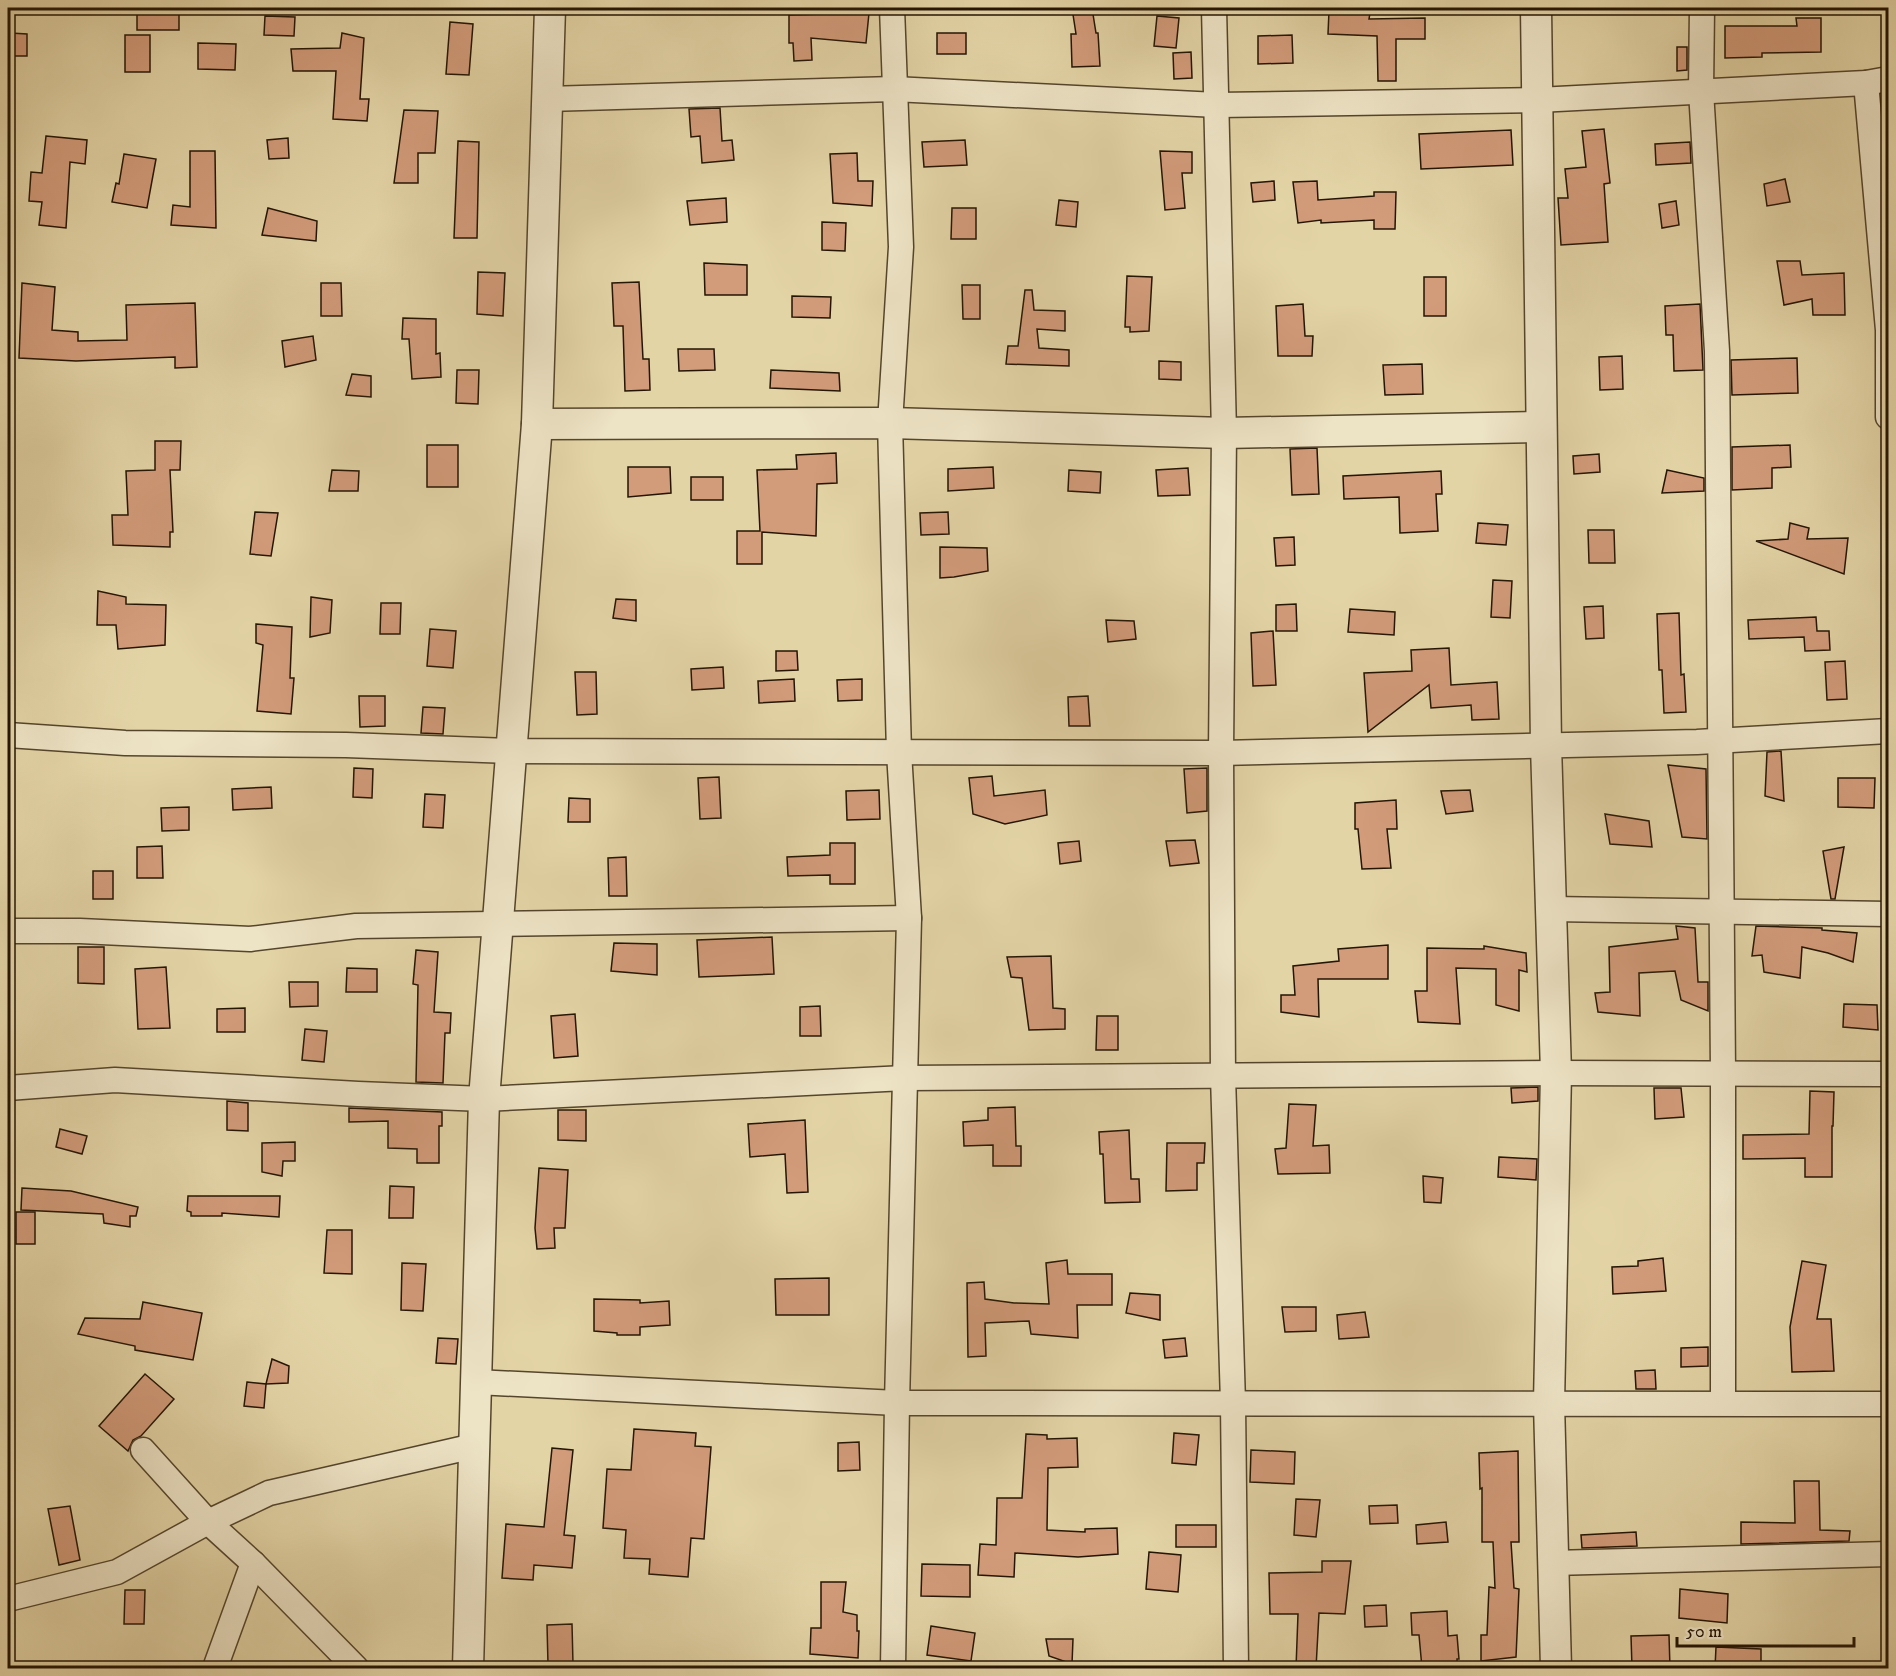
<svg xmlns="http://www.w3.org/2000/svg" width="1896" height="1676" font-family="'IM FELL DW Pica',serif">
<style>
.building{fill:#d29b7a;stroke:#241504;stroke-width:1.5}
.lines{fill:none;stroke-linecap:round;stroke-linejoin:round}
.minor-casing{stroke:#54452c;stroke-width:27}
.tertiary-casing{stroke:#54452c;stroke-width:33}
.minor{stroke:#ede3c5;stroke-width:24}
.tertiary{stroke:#ede3c5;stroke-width:30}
</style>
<rect width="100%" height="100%" fill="#e3d4a6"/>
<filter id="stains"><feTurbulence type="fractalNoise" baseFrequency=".00333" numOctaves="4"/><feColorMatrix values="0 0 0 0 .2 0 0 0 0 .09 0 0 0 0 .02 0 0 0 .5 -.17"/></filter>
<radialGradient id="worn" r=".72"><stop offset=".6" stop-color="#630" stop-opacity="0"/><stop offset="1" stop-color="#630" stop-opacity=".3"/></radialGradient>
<g class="building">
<path d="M1072 8H1092L1096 33H1098L1100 66 1072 67 1071 34H1076Z"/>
<rect x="137" y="10" width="42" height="20"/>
<path d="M826 11 869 13 866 43 811 38 812 60 794 61 793 43H789V15L826 14Z"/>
<path d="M1329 11 1370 13 1369 19 1425 18V39H1396V81H1378L1377 36 1328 34Z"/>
<path d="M265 16 295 17 294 36 264 35Z"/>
<path d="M1157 16 1179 18 1176 48 1154 46Z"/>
<path d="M1796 18H1821V52L1762 53V57L1725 58V26H1797Z"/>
<path d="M450 22 473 24 469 75 446 74Z"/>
<path d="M10 33 27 34V56H9Z"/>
<path d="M342 33 364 38 360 99H369L367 121 333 119 336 71H293L291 49 340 48Z"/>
<rect x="937" y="33" width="29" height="21"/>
<rect x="125" y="35" width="25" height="37"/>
<path d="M1292 35 1293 63 1258 64V36Z"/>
<path d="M198 43 236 44 235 70 198 69Z"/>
<path d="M1677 47H1687V70L1677 71Z"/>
<path d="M1191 52 1192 78 1174 79 1173 53Z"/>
<path d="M720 108 722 141 732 140 734 160 702 163 700 136 691 137 689 109Z"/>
<path d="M404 110 438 111 435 153H418V183H394Z"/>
<path d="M1604 129 1610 183 1604 184 1608 242 1561 245 1558 198H1568L1565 169 1586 167 1582 131Z"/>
<path d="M1511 130 1513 165 1421 169 1419 134Z"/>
<path d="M46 136 87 140 85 164 70 162 66 228 39 225 42 202 29 201 31 172 42 173Z"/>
<path d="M288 138 289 158 269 159 267 140Z"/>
<path d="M965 140 967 165 924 167 922 142Z"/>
<path d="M458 141 479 142 477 238H454Z"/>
<path d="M1690 142 1691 163 1656 165 1655 144Z"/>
<path d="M190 151H215L216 228 171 225 173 205 190 207Z"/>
<path d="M1160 151 1192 152V173H1182L1185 208 1165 210Z"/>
<path d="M857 153 858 181H873L872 206 833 203 830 154Z"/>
<path d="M124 154 156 159 147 208 112 202 116 183 119 184Z"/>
<path d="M1785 179 1790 202 1767 206 1764 184Z"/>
<path d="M1274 181 1275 200 1253 202 1251 183Z"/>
<path d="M1317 181 1318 200 1374 196V192H1396L1395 229H1374V220L1321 223V220L1298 223 1293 182Z"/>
<path d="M726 198 727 222 690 225 687 201Z"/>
<path d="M1059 200 1078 202 1076 227 1056 225Z"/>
<path d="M1676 201 1679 225 1662 228 1659 204Z"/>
<path d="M268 208 317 221 316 241 262 235Z"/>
<path d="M952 208H976V239H951Z"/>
<path d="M822 222 846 223 845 251 822 250Z"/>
<path d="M1777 261H1800L1802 275 1844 273 1845 315H1813L1812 299 1784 305Z"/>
<path d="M704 263 747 265V295H705Z"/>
<path d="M478 272 505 273 503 316 477 314Z"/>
<path d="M1127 276 1152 277 1149 331 1130 332V327H1125Z"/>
<rect x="1424" y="277" width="22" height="39"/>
<path d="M639 282 643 359H649L650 390 625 391 623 326H614L612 283Z"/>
<path d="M22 283 55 287 52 330 78 332V341L127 340 126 305 195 303 197 367 175 368V357L76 361 19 358Z"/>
<path d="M321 283H341L342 316H321Z"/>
<path d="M962 285H980V319H963Z"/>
<path d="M1025 290H1032L1034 310 1065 311V331L1037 329 1039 348 1069 350V366L1006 364 1008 346H1018Z"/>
<path d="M792 296 831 297 830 318 792 317Z"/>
<path d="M1303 304 1305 336H1313L1312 356H1278L1276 306Z"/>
<path d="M1700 304 1703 370 1674 371 1673 335H1666L1665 306Z"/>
<path d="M403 318 436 319V354L440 353 441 377 412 379 409 339H402Z"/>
<path d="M313 336 316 360 285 367 282 341Z"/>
<path d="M678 349H714L715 370 679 371Z"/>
<path d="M1622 356 1623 389 1600 390 1599 357Z"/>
<path d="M1797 358 1798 393 1732 395 1731 360Z"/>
<path d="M1159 361 1181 362V380L1159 379Z"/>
<path d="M1422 364 1423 394 1385 395 1383 365Z"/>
<path d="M457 370H479L478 404 456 403Z"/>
<path d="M771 370 839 373 840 391 770 388Z"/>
<path d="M352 374 371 376V397L346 395Z"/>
<path d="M155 441H181L180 470H170L173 532H170V547L113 545 112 515H128L126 471 155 470Z"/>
<rect x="427" y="445" width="31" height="42"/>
<path d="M1790 445 1791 467 1772 468V488L1732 490V447Z"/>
<path d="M1317 448 1319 494 1292 495 1290 449Z"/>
<path d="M836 453 837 483 817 484 816 536 762 532V564H737V531H760L757 470 797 469 796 455Z"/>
<path d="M1599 454 1600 472 1574 474 1573 456Z"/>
<path d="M628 467H670L671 493 628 497Z"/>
<path d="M993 467 994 488 948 491V469Z"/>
<path d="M1188 468 1190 495 1158 496 1156 470Z"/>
<path d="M332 470 359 471 358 491H329Z"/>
<path d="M1069 470 1101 472 1100 493 1068 491Z"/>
<path d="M1667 470 1704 478V491L1662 493Z"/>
<path d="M1441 471 1442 494H1436L1438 531 1400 533 1399 497 1344 499 1343 476Z"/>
<rect x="691" y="477" width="32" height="23"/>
<path d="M255 512 278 513 271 556 250 554Z"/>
<path d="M948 512 949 534 921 535 920 513Z"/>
<path d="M1478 523 1508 525 1506 545 1476 543Z"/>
<path d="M1790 523 1809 528 1807 539 1848 538 1844 574 1756 541 1788 539Z"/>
<path d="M1588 530H1614L1615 563H1589Z"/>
<path d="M1294 537 1295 565 1276 566 1274 538Z"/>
<path d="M940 547 987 548 988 571 954 577 940 578Z"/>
<path d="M1493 580 1512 581 1510 618 1491 617Z"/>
<path d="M98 591 126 597V604L166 605 165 645 118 649 116 625H97Z"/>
<path d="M311 597 332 600 330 633 310 637Z"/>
<path d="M616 599 636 600V621L613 618Z"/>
<path d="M381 603H401L400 634H380Z"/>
<path d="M1296 604 1297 631H1276V605Z"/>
<path d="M1603 606 1604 638 1586 639 1584 607Z"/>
<path d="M1350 609 1395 612 1394 635 1348 632Z"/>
<path d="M1679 613 1681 675 1684 674 1686 712 1664 713 1662 670H1659L1657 614Z"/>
<path d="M1816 617 1817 631H1829L1830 650 1805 651 1804 637 1749 639 1748 620Z"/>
<path d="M1106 620 1134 621 1136 639 1108 642Z"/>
<path d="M256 624 292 627 290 678H294L291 714 257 711 263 645 256 643Z"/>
<path d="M430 629 456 631 453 668 427 666Z"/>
<path d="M1273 631 1276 685 1253 686 1251 633Z"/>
<path d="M1449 648 1451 685 1497 682 1499 719 1472 720 1471 705 1431 708 1429 685 1368 732 1364 673 1412 671 1411 650Z"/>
<path d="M776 651H797L798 670 776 671Z"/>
<path d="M1845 661 1847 699 1827 700 1825 662Z"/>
<path d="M723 667 724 688 692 690 691 669Z"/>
<path d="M575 672H596L597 714 577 715Z"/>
<path d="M794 679 795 701 759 703 758 681Z"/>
<path d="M862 679V700L838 701 837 680Z"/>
<path d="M359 696H385V726L360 727Z"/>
<path d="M1088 696 1090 726H1069L1068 697Z"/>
<path d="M423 707 445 708 443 734 421 733Z"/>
<path d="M1781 751 1784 801 1765 796 1767 752Z"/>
<path d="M1668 765 1706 769 1707 839 1682 837Z"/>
<path d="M354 768 373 769 372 798 353 797Z"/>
<path d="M1207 768V811L1187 813 1184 769Z"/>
<path d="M992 776 994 796 1045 790 1047 815 1005 824 973 814 969 778Z"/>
<path d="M719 777 721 818 700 819 698 778Z"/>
<path d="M1838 778H1875L1874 808 1838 807Z"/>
<path d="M271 787 272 808 233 810 232 789Z"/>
<path d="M879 790 880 819 847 820 846 791Z"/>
<path d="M1470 790 1473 811 1446 814 1441 791Z"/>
<path d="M425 794 445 795 443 828 423 827Z"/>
<path d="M569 798 590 799V822H568Z"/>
<path d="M1396 800 1397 829H1387L1391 868 1362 869 1358 829H1355V803Z"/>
<path d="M189 807V830L162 831 161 808Z"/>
<path d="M1605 814 1649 821 1652 847 1610 844Z"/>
<path d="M1195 840 1199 863 1170 866 1166 841Z"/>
<path d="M1079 841 1081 861 1060 864 1058 843Z"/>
<path d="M830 843H855V884H830V875L788 876 787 857 830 855Z"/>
<path d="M162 846 163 878H137V847Z"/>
<path d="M1844 847 1835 899H1831L1823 851Z"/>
<path d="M626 857 627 896H609L608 858Z"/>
<rect x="93" y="871" width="20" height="28"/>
<path d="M1676 926 1695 928 1698 982H1708V1011L1681 1000 1675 971 1639 973 1640 1016 1598 1012 1595 993 1610 992 1609 947 1678 939Z"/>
<path d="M1756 926 1822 928V930L1857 933 1853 962 1828 953 1802 947 1800 978 1764 972 1762 955 1752 956Z"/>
<path d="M772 937 774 974 699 977 697 940Z"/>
<path d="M614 943 657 944V975L611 971Z"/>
<path d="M1388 945V979H1318L1319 1017 1281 1012V995H1295L1293 966 1339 961 1338 949Z"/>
<path d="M1484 946 1526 953 1527 972 1519 970V1011L1496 1005V969L1456 968 1460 1024 1418 1022 1415 991H1427V948L1484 949Z"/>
<path d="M78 947H104V984L78 983Z"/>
<path d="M416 950 438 952 434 1012 451 1013 450 1033H445L443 1083 416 1082 418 985 413 984Z"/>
<path d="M1051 956 1053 1008 1065 1009V1029L1029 1030 1022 978 1011 977 1007 957Z"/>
<path d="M166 967 170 1028 138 1029 135 969Z"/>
<path d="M347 968 377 969V992H346Z"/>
<path d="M289 982H318V1006L290 1007Z"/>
<path d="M1844 1004 1877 1005 1878 1030 1843 1027Z"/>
<path d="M820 1006 821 1036H800V1007Z"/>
<path d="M245 1008V1032H217V1009Z"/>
<path d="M575 1014 578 1056 554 1058 551 1016Z"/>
<path d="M1097 1016H1118V1050H1096Z"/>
<path d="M305 1029 327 1031 324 1062 302 1060Z"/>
<path d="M1538 1087V1101L1512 1103 1511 1088Z"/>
<path d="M1654 1088H1681L1684 1117 1655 1119Z"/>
<path d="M1810 1091 1834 1092 1833 1126H1832V1177H1805V1158L1743 1159V1135L1809 1134Z"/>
<path d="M227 1101 248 1103V1131L227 1130Z"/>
<path d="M1289 1104 1316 1105 1313 1146 1329 1145 1330 1173 1278 1174 1275 1149 1286 1148Z"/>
<path d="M1015 1107 1016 1146H1021V1166H993V1145L964 1146 963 1122 988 1120V1108Z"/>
<path d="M349 1108 442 1112V1126H439V1163H417V1149L388 1148V1121L349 1122Z"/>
<path d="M558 1110H586V1141L558 1140Z"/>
<path d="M805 1120 808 1192 787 1193 785 1154 750 1157 748 1124Z"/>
<path d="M60 1129 87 1136 82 1154 56 1147Z"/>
<path d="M1129 1130 1131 1179H1139L1140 1202 1105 1203 1103 1154H1100L1099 1132Z"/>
<path d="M295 1142V1161H283L282 1176 262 1172V1143Z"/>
<path d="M1167 1143H1205L1204 1163H1197V1190L1166 1191Z"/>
<path d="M1499 1157 1537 1159 1536 1180 1498 1177Z"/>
<path d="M539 1168 568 1170 565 1228H554L555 1248 537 1249 535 1228Z"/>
<path d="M1423 1176 1443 1178 1441 1203 1424 1202Z"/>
<path d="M390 1186 414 1187 413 1218H389Z"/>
<path d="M22 1188 71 1191 138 1207 136 1216H130V1227L104 1223 103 1214 21 1210Z"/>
<path d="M188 1196H280L279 1217 222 1213V1216H191V1212L187 1211Z"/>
<rect x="16" y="1212" width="19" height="32"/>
<path d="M327 1230H352V1274L324 1273Z"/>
<path d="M1663 1258 1666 1291 1613 1294 1612 1267 1638 1266V1261Z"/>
<path d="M1067 1260 1068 1274H1112V1305H1077L1078 1338 1031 1334 1029 1321 985 1323 986 1356 968 1357 967 1283 984 1282 985 1299 1014 1303 1049 1304 1046 1263Z"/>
<path d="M1802 1261 1826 1265 1817 1319H1831L1834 1371 1792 1372 1790 1327Z"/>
<path d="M402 1263 426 1264 423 1311 401 1310Z"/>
<path d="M829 1278V1315H776L775 1279Z"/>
<path d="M1130 1293 1160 1295V1320L1126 1313Z"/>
<path d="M594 1299 640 1300V1303L669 1301 670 1325 640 1327V1335H617V1333L594 1331Z"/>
<path d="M143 1302 202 1313 193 1360 135 1350V1346L78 1334 85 1318 140 1319Z"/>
<path d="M1282 1307H1316V1331L1285 1332Z"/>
<path d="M1365 1312 1369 1337 1339 1339 1337 1315Z"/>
<path d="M438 1338 458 1339 456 1364 436 1363Z"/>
<path d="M1185 1338 1187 1356 1165 1358 1163 1340Z"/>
<path d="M1708 1347V1366L1681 1367V1348Z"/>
<path d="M272 1359 289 1366 288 1383 266 1384Z"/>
<path d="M1655 1370 1656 1389H1636L1635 1371Z"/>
<path d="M145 1374 174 1399 141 1436 133 1440 128 1451 99 1426Z"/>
<path d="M247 1382 266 1384 264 1408 244 1406Z"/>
<path d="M634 1429 696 1433 695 1446 711 1447 704 1539 691 1538 688 1577 649 1574 650 1559 624 1558 626 1530 603 1528 607 1469 631 1470Z"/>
<path d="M1174 1433 1199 1435 1196 1465 1172 1463Z"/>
<path d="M1026 1434 1047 1435V1439L1077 1438 1078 1467 1048 1468 1047 1530 1085 1532V1529L1117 1528 1118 1554 1078 1557 1015 1553 1014 1577 978 1575 980 1544 996 1545 997 1498H1022Z"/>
<path d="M859 1442 860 1470 838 1471V1443Z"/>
<path d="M552 1448 573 1450 564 1535 575 1536 572 1568 534 1565 533 1580 502 1578 506 1524 544 1527Z"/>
<path d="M1251 1450 1295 1452 1294 1484 1250 1482Z"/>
<path d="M1518 1451 1519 1542H1511L1514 1588 1519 1589 1516 1657 1481 1661V1635H1487L1489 1587 1495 1588 1493 1542H1482V1488L1480 1489 1479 1453Z"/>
<path d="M1794 1481H1819L1820 1530 1850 1531 1849 1541 1741 1544V1522L1795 1523Z"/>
<path d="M1296 1499 1320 1500 1316 1537 1294 1535Z"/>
<path d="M1397 1505 1398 1523 1370 1524 1369 1506Z"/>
<path d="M70 1506 80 1560 59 1565 48 1509Z"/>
<path d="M1446 1522 1448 1542 1417 1544 1416 1525Z"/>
<rect x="1176" y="1525" width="40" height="22"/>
<path d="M1636 1532 1637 1546 1582 1548 1581 1535Z"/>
<path d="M1149 1552 1181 1555 1178 1592 1146 1589Z"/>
<path d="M1322 1561H1351L1345 1614 1319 1613 1316 1668H1296L1298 1614H1270L1269 1573 1322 1572Z"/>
<path d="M922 1564 970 1565V1597L921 1596Z"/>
<path d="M821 1582H846L843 1612 857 1615V1631H859L858 1658 810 1654 811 1628H821Z"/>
<path d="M1680 1589 1728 1594 1727 1623 1679 1618Z"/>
<path d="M125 1590H145L144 1624H124Z"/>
<path d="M1386 1605 1387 1626 1365 1627 1364 1606Z"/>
<path d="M1447 1611 1448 1636 1457 1635 1459 1659H1457V1668H1422L1419 1635H1412L1411 1613Z"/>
<path d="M572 1624 573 1664H548L547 1625Z"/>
<path d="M931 1626 975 1633 971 1661 927 1655Z"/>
<path d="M1669 1635 1670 1668H1632L1631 1636Z"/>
<path d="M1046 1639H1073L1072 1664 1049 1656Z"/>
<path d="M1716 1647 1761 1649V1668H1715Z"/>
</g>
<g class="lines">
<g class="minor-casing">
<g id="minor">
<path d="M892 8 901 247 890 423 899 752 909 918 897 1403 893 1668"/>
<path d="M1214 8 1224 433 1221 753 1223 1076 1233 1403 1236 1668"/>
<path d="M1702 8 1701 91 1717 351 1723 1073V1403"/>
<path d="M1866 83 1888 330V417"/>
<path d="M547 99 894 89 1217 105 1538 100 1866 83 1888 79"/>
<path d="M8 735 125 743 346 745 511 751 1221 753 1697 742 1888 731"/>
<path d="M1551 909 1888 914"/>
<path d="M8 931H80L250 939 356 926 909 918"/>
<path d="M8 1088 115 1080 358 1094 484 1099 905 1078 1556 1073 1888 1074"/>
<path d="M476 1382 897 1403 1888 1404"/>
<path d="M143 1450 208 1522 253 1563 356 1668"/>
<path d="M1553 1563 1888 1554"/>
<path d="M8 1599 117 1572 208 1522 269 1493 474 1446"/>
<path d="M215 1668 253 1563"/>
</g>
</g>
<g class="tertiary-casing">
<g id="tertiary">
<path d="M1536 8 1546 745 1556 1073 1549 1403 1556 1668"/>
<path d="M537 424 890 423 1224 433 1541 427"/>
<path d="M468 1668 484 1099 537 424 550 8"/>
</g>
</g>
<use href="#minor" class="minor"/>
<use href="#tertiary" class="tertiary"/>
</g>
<rect width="1896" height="1676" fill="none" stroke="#e3d4a6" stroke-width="30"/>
<rect x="9" y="9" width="1878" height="1658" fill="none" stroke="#241504" stroke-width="3"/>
<rect x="15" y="15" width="1866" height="1646" fill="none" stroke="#241504" stroke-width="1.5"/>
<path d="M1677 1637v9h177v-9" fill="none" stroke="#241504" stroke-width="3"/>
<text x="1686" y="1637" font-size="18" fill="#241504" stroke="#ede3c5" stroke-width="4.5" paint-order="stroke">50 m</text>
<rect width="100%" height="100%" filter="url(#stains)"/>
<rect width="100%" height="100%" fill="url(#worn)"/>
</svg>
